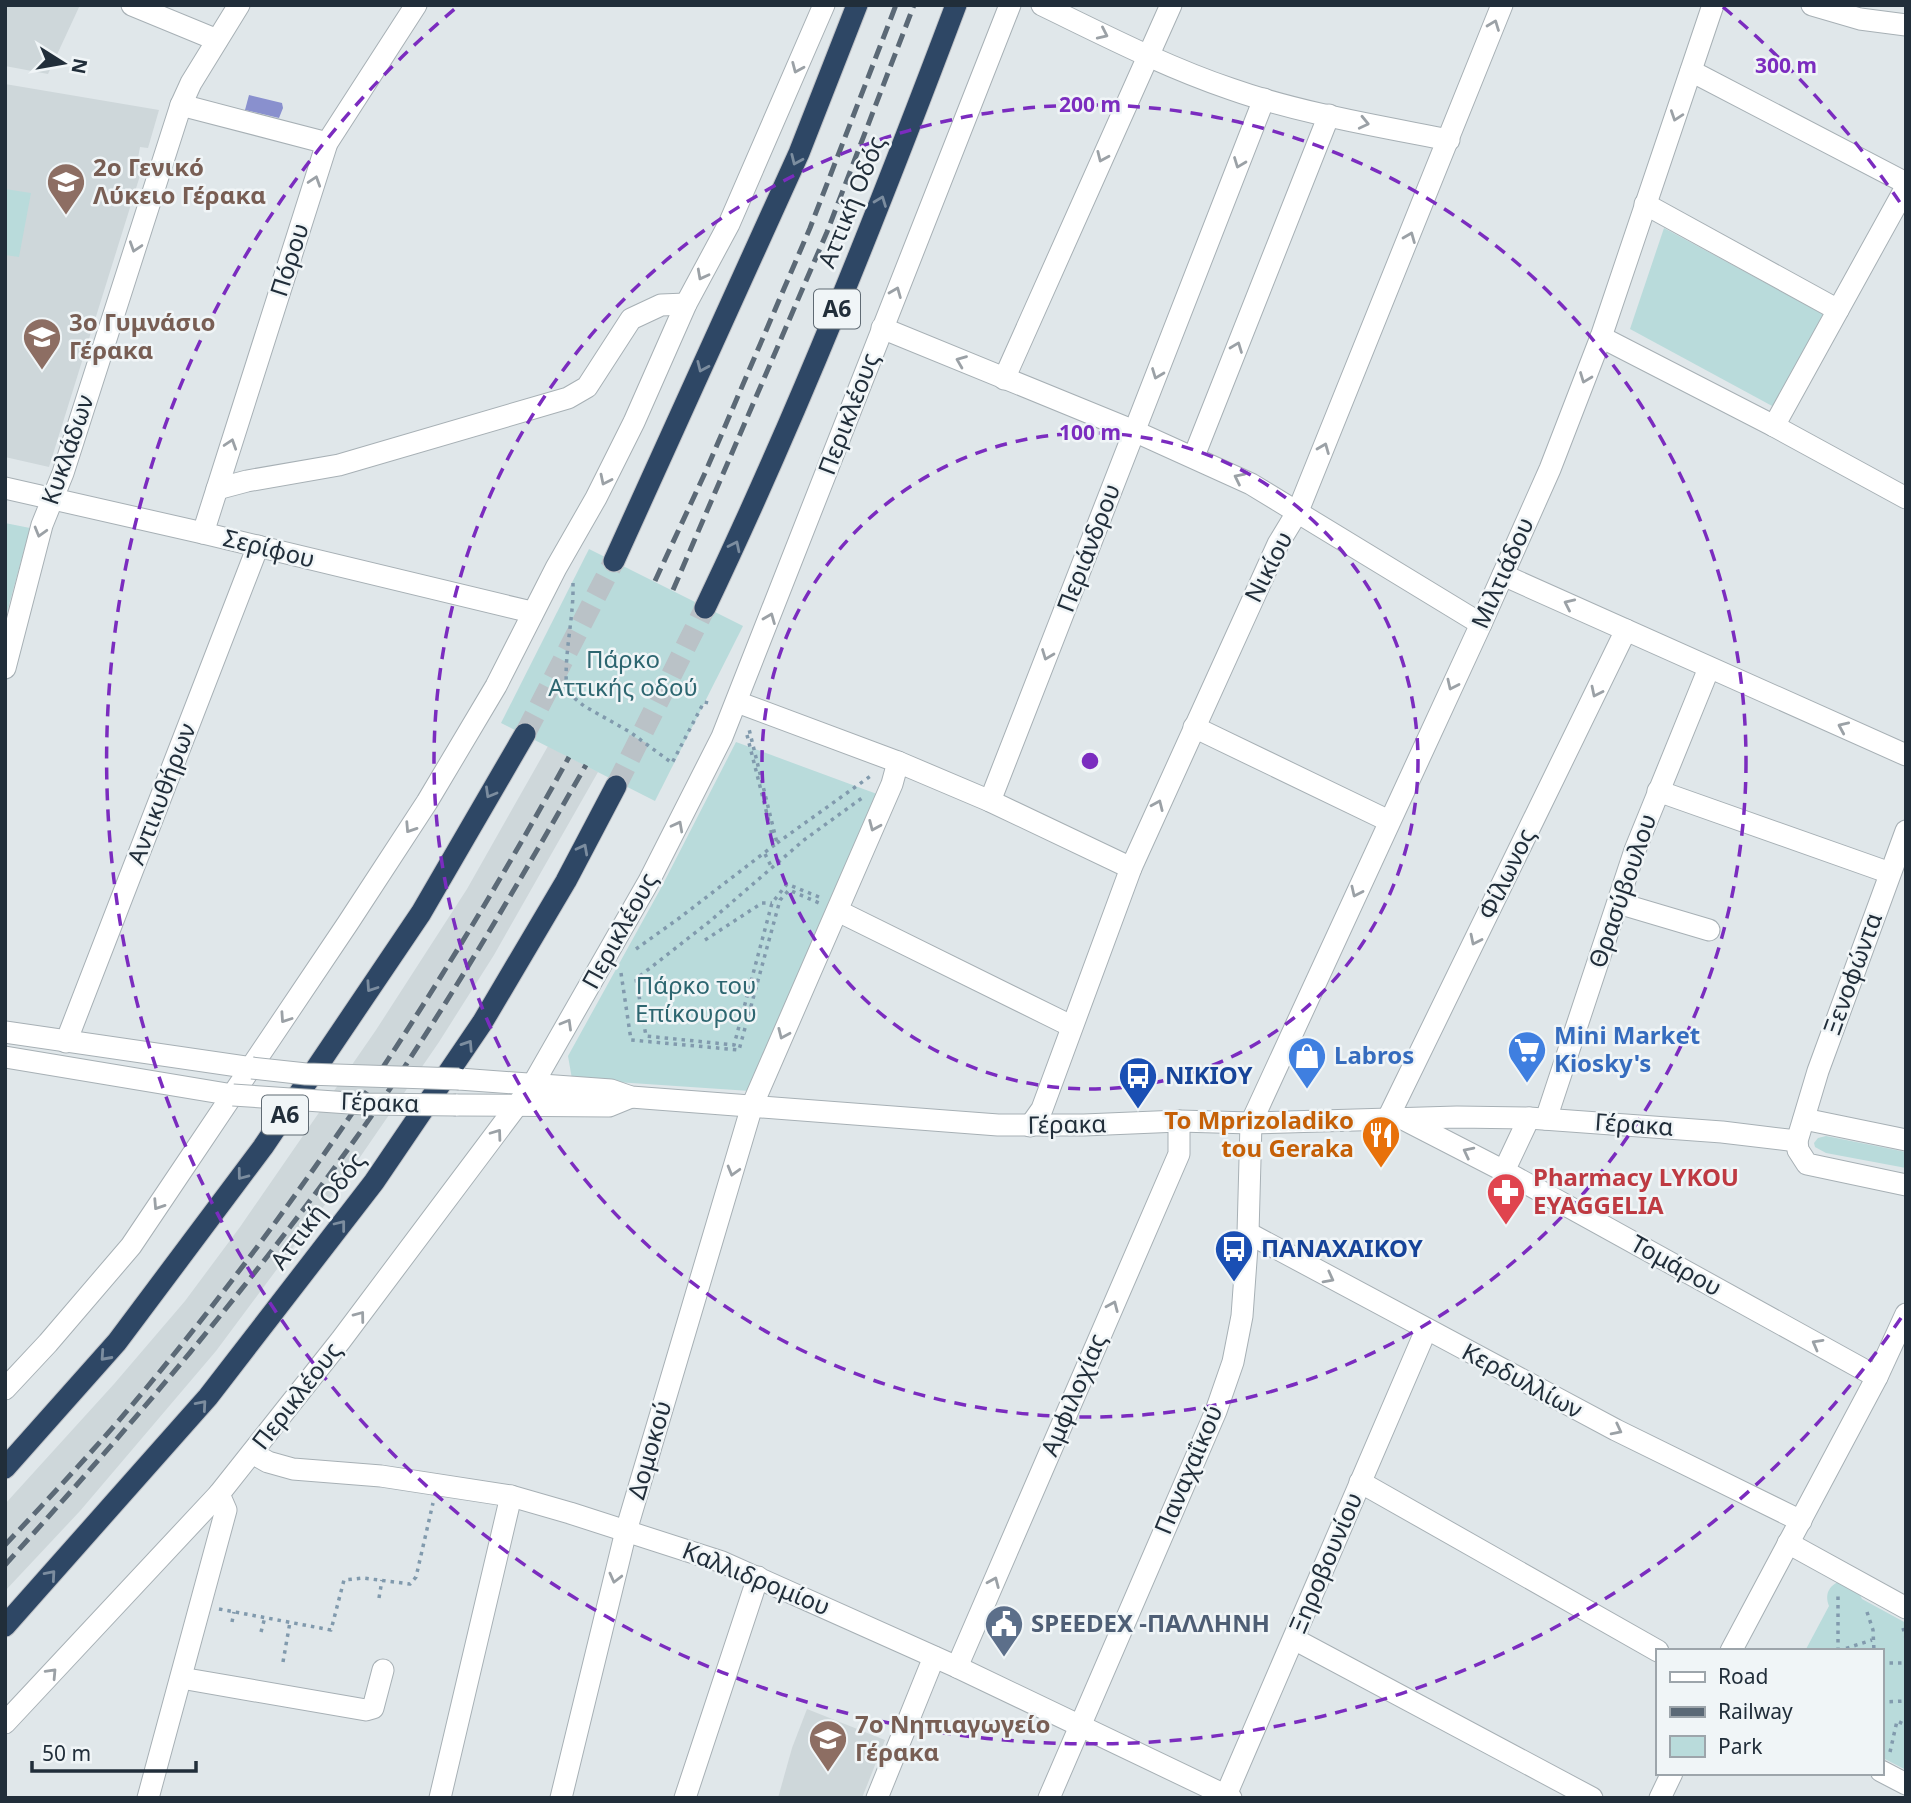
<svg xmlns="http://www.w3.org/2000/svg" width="1911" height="1803" font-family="'Noto Sans',sans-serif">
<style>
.built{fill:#ced7da}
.green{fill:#b9dbdb}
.water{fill:#8990ce}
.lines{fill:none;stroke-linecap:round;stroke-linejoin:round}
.highway-tunnel{stroke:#bac2c7;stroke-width:21;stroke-dasharray:21 10;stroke-linecap:butt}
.minor-casing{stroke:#a7b0b5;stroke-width:23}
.highway-casing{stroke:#c1c4c8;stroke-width:23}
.path{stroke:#819aad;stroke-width:3.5;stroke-dasharray:3.5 5;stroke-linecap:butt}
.minor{stroke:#fff;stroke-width:21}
.highway{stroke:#2e4765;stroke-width:21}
.rail{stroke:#5b6976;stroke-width:5;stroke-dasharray:14 7;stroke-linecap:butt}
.minor-bridge-casing{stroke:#a7b0b5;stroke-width:23;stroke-linecap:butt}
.minor-bridge{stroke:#fff;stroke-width:21}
.oneway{stroke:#9ba1a6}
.oneway2{stroke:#7c8d9f}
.ring{fill:none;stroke:#7b2cbf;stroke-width:3.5;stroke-dasharray:12 9}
.labels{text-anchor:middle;stroke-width:5;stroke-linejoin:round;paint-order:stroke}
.shield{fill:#f0f5f7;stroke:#5f6a73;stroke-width:2}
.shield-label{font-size:23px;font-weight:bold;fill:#212e3a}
.education-label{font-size:24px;font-weight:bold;fill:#785e54;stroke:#f0f5f7;text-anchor:start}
.street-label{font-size:24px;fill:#212e3a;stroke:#f0f5f7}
.park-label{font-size:24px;fill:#2d6670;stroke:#f0f5f7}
.shop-label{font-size:24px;font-weight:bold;fill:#366cbe;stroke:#f0f5f7;text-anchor:start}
.transit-label{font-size:24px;font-weight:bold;fill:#164399;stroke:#f0f5f7;text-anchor:start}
.food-label{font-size:24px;font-weight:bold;fill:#c56008;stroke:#f0f5f7;text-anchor:end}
.health-label{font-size:24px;font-weight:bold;fill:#be3a42;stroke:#f0f5f7;text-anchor:start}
.service-label{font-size:24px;font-weight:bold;fill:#4e5e75;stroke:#f0f5f7;text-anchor:start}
.centre{fill:#7b2cbf;stroke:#f0f5f7;stroke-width:3.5}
.ring-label{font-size:21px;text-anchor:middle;font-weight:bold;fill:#7b2cbf;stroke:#f0f5f7;stroke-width:5;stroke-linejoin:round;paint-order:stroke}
</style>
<rect width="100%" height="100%" fill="#e0e7ea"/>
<g class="built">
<path d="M5 5H80L48 74 5 66Z"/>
<path d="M5 84 159 110 148 148 140 147 137 164 143 166 49 467 5 457Z"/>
<path d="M548 746 598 772 494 955 439 1042 356 1163 216 1351 80 1511 5 1591V1504L114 1384 185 1301 240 1227 376 1030 467 889Z"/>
<path d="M807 1709 885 1740 862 1798H778L792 1748Z"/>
</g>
<g class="green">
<path d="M5 189 31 193 19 257 5 255Z"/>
<path d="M1664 228 1823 314 1774 407 1630 329Z"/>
<path d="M5 523 30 528 5 620Z"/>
<path d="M589 549 743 626 655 801 501 723Z"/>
<path d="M736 742 877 794 750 1091 572 1079 568 1056 661 888Z"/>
<path d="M1826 1136 1906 1152V1168L1826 1153 1815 1147 1814 1143 1818 1138Z"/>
<path d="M1843 1580 1856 1587 1862 1599 1906 1623V1770L1881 1757V1651H1805L1829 1606C1824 1593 1830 1584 1843 1580Z"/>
</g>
<path class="water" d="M249 95 282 103 283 108 279 118 245 110Z"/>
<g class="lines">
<g class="highway-tunnel">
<path d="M525 734 614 561"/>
<path d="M616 786 705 608"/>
</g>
<g class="minor-casing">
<g id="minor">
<path d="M132 5 217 40"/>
<path d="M1042 5C1104 35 1166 67 1231 89 1299 113 1378 126 1449 140"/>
<path d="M1812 5 1860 19 1906 25"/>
<path d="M1691 71 1906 183"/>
<path d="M181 105 327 143"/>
<path d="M1645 204 1838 310"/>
<path d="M882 328 1134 431 1251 484 1481 624"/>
<path d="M1601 337 1774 426 1906 498"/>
<path d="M1004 379 1171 5"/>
<path d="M1774 426 1906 187"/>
<path d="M1194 456 1329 115"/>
<path d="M5 488 203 533 527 611 532 615"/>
<path d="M217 489 247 481 339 465 568 398 587 387 631 319 661 305 686 304"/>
<path d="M203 533 327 143 416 5"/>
<path d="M1503 575 1906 755"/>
<path d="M5 668 42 525 63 473 181 105 191 83 239 5"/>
<path d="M737 702 898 762 990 801 1131 868"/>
<path d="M1194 727 1389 821"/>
<path d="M1658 791 1890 873"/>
<path d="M990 801 1264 99"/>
<path d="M1906 831 1818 1071 1797 1141 1798 1150 1807 1164 1906 1185"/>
<path d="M1618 903 1709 930"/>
<path d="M838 911 1071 1026"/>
<path d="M5 1032 252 1068"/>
<path d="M66 1042 258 546"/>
<path d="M5 1057 233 1095"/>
<path d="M459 1079 611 1090 631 1097 998 1125H1084L1179 1121 1251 1123 1457 1117 1529 1118 1722 1132 1797 1141"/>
<path d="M456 1105 609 1106 631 1097"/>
<path d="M1388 1118 1626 630"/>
<path d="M1403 1119 1504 1171 1877 1377"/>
<path d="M1546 1119 1635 850 1709 668"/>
<path d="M1804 1119 1906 1140"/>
<path d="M1030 1126 1042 1109 1131 868 1278 544 1298 511 1502 5"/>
<path d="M1504 1171 1529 1118"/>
<path d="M1248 1233 1616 1430 1801 1521"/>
<path d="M5 1389 48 1343 131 1246 348 923 427 802 496 686 556 568 596 498 634 422 686 304 729 224 824 5"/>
<path d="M252 1453 268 1462 293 1469 381 1476 511 1496 570 1513 722 1562 957 1667 1231 1798"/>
<path d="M1360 1482 1658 1651"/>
<path d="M1788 1543 1906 1608"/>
<path d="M1294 1639 1592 1798"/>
<path d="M1731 1651 1877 1377 1906 1314"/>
<path d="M957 1667 1179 1154V1121"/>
<path d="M181 1678 366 1710 373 1708 383 1670"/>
<path d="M5 1723 219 1494 341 1340 533 1084 649 881 722 737 1010 5"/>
<path d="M1881 1771 1906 1784"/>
<path d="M1226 1795 1426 1330"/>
<path d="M148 1798 226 1510 219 1494"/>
<path d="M440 1798 511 1496"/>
<path d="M561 1798 626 1531 752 1106 892 784 898 762"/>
<path d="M685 1798 758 1577"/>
<path d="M877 1798 934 1657"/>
<path d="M1049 1798 1216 1411 1233 1362 1242 1316 1248 1233 1251 1123 1481 624 1550 469 1601 337 1713 5"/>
<path d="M1660 1798 1672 1773"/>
</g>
</g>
<g class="highway-casing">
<g id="highway">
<path d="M614 561 799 153 857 5"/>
<path d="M705 608C799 411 879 209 956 5"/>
<path d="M5 1468 117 1342 263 1147 421 913 525 734"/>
<path d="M5 1626 208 1397 374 1182 482 1023 566 881 616 786"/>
</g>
</g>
<g class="path">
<path d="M573 583C574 620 563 655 567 692L584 706 630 732 672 763 704 702 713 704"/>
<path d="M747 735 769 822"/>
<path d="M771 830 773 846"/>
<path d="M777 843 872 775"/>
<path d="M765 854 772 868"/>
<path d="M819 897 787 884 772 903 734 1045 646 1036 636 979 709 922 804 840 862 798"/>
<path d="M705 940 762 903H772"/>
<path d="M636 949 678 919 777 843 749 729"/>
<path d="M621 973 631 1040 739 1050 780 900 789 890 819 903"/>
<path d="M379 1598 382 1580"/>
<path d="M219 1609 331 1630 344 1580 363 1578 410 1584 416 1577 433 1503"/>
<path d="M1867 1612 1873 1630 1874 1651"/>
<path d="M232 1622 234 1612"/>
<path d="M1903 1628 1906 1638"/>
<path d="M261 1632 265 1617"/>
<path d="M1838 1651V1596"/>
<path d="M1838 1651 1872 1640"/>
<path d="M283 1662 290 1622"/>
<path d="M1881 1663H1906"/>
<path d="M1881 1702 1906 1701"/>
<path d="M1890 1752 1897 1721 1906 1725"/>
</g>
<use href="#minor" class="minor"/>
<use href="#highway" class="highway"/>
<g class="rail">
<path d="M655 581 705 473 810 228 896 5"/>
<path d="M673 590 827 232 914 5"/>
<path d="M5 1545C52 1495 99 1445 143 1392 307 1195 446 981 569 757"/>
<path d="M5 1565C131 1426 252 1284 361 1131 443 1014 515 889 586 765"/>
</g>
<g class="minor-bridge-casing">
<g id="minor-bridge">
<path d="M252 1068 306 1074 459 1079"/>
<path d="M233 1095 364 1104 456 1105"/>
</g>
</g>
<use href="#minor-bridge" class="minor-bridge"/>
</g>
<defs><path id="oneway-chevron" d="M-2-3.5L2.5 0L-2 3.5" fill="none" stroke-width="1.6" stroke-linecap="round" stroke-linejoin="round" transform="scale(1.75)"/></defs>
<g class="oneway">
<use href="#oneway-chevron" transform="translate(1494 25) rotate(-69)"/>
<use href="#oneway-chevron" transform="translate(1103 34) rotate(25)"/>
<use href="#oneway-chevron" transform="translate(797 68) rotate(113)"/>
<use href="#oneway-chevron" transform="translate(1676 116) rotate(109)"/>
<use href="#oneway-chevron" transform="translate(1364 123) rotate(13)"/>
<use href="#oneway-chevron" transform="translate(1102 157) rotate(114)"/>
<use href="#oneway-chevron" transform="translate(1239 163) rotate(111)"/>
<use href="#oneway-chevron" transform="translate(315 181) rotate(-72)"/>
<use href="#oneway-chevron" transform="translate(1410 237) rotate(-68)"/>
<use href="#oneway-chevron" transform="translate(135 247) rotate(108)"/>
<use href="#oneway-chevron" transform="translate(702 275) rotate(118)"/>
<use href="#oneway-chevron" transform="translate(896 292) rotate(-68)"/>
<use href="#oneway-chevron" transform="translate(1237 347) rotate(-69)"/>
<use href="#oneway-chevron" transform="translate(961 361) rotate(-158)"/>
<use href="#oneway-chevron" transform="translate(1157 374) rotate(111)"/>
<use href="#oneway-chevron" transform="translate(1585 378) rotate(111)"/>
<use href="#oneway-chevron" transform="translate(231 444) rotate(-72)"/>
<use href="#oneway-chevron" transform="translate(1324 448) rotate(-68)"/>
<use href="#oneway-chevron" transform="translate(1239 478) rotate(-154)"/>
<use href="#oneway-chevron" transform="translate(605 480) rotate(116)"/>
<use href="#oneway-chevron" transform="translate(40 532) rotate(106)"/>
<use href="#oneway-chevron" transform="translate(1569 604) rotate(-155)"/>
<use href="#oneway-chevron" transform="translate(770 618) rotate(-68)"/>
<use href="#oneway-chevron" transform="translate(1047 655) rotate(111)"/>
<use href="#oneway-chevron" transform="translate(1452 685) rotate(115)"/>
<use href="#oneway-chevron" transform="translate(1596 692) rotate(116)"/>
<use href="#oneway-chevron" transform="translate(1843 727) rotate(-156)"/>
<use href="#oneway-chevron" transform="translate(1158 805) rotate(-66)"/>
<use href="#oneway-chevron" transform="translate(678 826) rotate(-62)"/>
<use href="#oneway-chevron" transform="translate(874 826) rotate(113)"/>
<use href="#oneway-chevron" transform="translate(410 828) rotate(123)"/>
<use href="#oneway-chevron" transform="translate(1356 892) rotate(115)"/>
<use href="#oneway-chevron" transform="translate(1475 940) rotate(116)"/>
<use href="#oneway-chevron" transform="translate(285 1018) rotate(124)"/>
<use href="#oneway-chevron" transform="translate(567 1024) rotate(-60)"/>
<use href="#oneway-chevron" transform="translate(783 1034) rotate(114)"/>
<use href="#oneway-chevron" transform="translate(497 1134) rotate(-54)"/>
<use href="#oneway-chevron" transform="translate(1468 1152) rotate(-153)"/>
<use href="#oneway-chevron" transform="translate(733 1171) rotate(106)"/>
<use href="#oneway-chevron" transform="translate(158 1205) rotate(123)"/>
<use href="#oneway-chevron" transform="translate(1329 1278) rotate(28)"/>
<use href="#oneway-chevron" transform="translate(1113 1306) rotate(-67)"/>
<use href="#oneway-chevron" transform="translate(360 1316) rotate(-53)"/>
<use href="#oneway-chevron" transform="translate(1817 1344) rotate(-151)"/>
<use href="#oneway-chevron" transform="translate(1617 1430) rotate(27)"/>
<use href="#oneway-chevron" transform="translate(615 1578) rotate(104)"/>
<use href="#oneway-chevron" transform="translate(994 1582) rotate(-67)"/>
<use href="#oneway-chevron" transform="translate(52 1673) rotate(-47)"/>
</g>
<g class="oneway2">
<use href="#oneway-chevron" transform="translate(796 160) rotate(114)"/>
<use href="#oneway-chevron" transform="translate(881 201) rotate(-69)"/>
<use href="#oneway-chevron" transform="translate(702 367) rotate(114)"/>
<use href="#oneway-chevron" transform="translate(735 546) rotate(-64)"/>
<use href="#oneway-chevron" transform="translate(490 793) rotate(120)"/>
<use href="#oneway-chevron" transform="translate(583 849) rotate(-62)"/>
<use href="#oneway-chevron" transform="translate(371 987) rotate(124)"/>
<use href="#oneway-chevron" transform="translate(468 1045) rotate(-57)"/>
<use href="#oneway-chevron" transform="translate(242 1175) rotate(127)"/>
<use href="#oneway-chevron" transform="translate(341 1225) rotate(-52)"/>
<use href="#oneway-chevron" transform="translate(105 1356) rotate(132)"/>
<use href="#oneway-chevron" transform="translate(202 1405) rotate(-49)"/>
<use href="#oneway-chevron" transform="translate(51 1575) rotate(-49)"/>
</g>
<g class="ring">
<circle cx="1090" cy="761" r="328"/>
<circle cx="1090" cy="761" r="656"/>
<path d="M1901 1318A984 984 0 1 1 457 7M1723 7A984 984 0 0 1 1901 204"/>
</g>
<defs>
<g id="school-pin" transform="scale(2.0125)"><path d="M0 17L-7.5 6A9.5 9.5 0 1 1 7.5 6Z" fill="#8d6e63" stroke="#f0f5f7"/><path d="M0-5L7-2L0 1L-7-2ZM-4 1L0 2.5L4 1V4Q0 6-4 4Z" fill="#fff"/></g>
<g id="supermarket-pin" transform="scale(2.0125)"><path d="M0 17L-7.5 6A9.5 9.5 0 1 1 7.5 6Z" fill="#3f7fe0" stroke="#f0f5f7"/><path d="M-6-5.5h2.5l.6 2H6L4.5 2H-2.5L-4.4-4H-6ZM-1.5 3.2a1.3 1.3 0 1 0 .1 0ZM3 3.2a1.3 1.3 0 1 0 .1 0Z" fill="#fff"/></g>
<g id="shop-pin" transform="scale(2.0125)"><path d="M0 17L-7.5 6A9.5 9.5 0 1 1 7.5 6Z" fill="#3f7fe0" stroke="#f0f5f7"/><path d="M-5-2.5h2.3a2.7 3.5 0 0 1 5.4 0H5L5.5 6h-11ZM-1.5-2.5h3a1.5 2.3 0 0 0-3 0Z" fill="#fff"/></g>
<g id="bus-pin" transform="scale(2.0125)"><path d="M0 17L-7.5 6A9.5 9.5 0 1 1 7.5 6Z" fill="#1a4fb4" stroke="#f0f5f7"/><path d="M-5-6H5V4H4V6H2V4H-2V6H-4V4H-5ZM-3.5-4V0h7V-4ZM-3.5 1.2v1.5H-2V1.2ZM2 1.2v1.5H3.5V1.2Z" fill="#fff"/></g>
<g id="restaurant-pin" transform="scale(2.0125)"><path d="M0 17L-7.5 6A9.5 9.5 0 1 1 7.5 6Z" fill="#e8710a" stroke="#f0f5f7"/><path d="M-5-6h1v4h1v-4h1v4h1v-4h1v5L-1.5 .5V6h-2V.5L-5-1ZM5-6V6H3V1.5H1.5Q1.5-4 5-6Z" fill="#fff"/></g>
<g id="pharmacy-pin" transform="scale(2.0125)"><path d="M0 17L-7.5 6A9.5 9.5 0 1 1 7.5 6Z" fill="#e0444e" stroke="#f0f5f7"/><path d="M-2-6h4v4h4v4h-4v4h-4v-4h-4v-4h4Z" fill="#fff"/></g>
<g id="civic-pin" transform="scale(2.0125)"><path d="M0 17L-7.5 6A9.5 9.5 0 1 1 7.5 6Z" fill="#5c6f8a" stroke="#f0f5f7"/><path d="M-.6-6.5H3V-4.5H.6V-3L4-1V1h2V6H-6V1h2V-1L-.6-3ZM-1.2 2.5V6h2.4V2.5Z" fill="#fff"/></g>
</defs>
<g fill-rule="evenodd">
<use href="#school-pin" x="66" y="182"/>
<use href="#school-pin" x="42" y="337"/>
<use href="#supermarket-pin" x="1527" y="1050"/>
<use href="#shop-pin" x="1307" y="1056"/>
<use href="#bus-pin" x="1138" y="1076"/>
<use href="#restaurant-pin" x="1381" y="1135"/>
<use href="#pharmacy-pin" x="1506" y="1192"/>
<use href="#bus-pin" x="1234" y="1249"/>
<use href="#civic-pin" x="1004" y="1624"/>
<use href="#school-pin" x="828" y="1739"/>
</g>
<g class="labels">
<g class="shield">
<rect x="814" y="289.5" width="46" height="39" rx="5"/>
<rect x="262" y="1095.5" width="46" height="39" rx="5"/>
</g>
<g class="shield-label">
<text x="837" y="317">Α6</text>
<text x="285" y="1123">Α6</text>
</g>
<g class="education-label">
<text x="93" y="176">2ο Γενικό<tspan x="93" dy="28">Λύκειο Γέρακα</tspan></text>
<text x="69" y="331">3ο Γυμνάσιο<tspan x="69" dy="28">Γέρακα</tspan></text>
<text x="855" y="1733">7ο Νηπιαγωγείο<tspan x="855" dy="28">Γέρακα</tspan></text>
</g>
<g class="street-label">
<text transform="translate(852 202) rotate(-68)" y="8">Αττική Οδός</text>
<text transform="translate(290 260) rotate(-72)" y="8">Πόρου</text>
<text transform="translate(849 414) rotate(-69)" y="8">Περικλέους</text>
<text transform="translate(68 450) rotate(-71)" y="8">Κυκλάδων</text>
<text transform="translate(1089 548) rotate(-69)" y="8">Περιάνδρου</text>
<text transform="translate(269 549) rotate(14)" y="8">Σερίφου</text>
<text transform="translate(1269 567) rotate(-63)" y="8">Νικίου</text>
<text transform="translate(1503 573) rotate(-66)" y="8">Μιλτιάδου</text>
<text transform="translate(162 794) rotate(-69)" y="8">Αντικυθήρων</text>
<text transform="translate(1507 874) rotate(-64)" y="8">Φίλωνος</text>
<text transform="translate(1623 891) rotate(-71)" y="8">Θρασύβουλου</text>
<text transform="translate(620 931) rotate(-61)" y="8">Περικλέους</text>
<text transform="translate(1853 974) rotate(-70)" y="8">Ξενοφώντα</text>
<text transform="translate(380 1103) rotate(2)" y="8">Γέρακα</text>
<text transform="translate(1067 1125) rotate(-1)" y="8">Γέρακα</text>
<text transform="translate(1634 1125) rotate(4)" y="8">Γέρακα</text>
<text transform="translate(318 1211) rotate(-53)" y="8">Αττική Οδός</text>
<text transform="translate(1676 1266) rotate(29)" y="8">Τομάρου</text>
<text transform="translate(1522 1381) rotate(28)" y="8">Κερδυλλίων</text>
<text transform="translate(1074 1395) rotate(-67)" y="8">Αμφιλοχίας</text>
<text transform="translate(297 1396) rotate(-52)" y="8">Περικλέους</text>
<text transform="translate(650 1450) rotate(-74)" y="8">Δομοκού</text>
<text transform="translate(1189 1470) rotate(-67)" y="8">Παναχαΐκού</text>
<text transform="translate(1326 1563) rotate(-67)" y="8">Ξηροβουνίου</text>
<text transform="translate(756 1579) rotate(22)" y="8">Καλλιδρομίου</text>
</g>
<g class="park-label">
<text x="623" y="668">Πάρκο<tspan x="623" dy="28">Αττικής οδού</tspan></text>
<text x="696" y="994">Πάρκο του<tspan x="696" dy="28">Επίκουρου</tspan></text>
</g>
<g class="shop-label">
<text x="1554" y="1044">Mini Market<tspan x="1554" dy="28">Kiosky's</tspan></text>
<text x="1334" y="1064">Labros</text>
</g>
<g class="transit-label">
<text x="1165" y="1084">ΝΙΚΙΟΥ</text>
<text x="1261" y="1257">ΠΑΝΑΧΑΙΚΟΥ</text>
</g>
<g class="food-label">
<text x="1354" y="1129">To Mprizoladiko<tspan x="1354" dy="28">tou Geraka</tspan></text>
</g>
<g class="health-label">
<text x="1533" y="1186">Pharmacy LYKOU<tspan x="1533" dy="28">EYAGGELIA</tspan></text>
</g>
<g class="service-label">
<text x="1031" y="1632">SPEEDEX -ΠΑΛΛΗΝΗ</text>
</g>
</g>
<circle cx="1090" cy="761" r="10" class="centre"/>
<g class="ring-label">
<text x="1786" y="73">300 m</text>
<text x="1090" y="112">200 m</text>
<text x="1090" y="440">100 m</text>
</g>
<rect width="1911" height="1803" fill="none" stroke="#212e3a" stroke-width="14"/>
<rect x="1656" y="1649" width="228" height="126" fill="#f0f5f7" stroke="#9da5ab" stroke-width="2"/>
<rect x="1670" y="1672" width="35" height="10" fill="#ffffff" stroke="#9da5ab" stroke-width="2"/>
<text x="1718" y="1684" font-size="21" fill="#212e3a">Road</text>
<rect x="1670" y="1707" width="35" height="10" fill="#5b6976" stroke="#9da5ab" stroke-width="2"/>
<text x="1718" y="1719" font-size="21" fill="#212e3a">Railway</text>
<rect x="1670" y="1736" width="35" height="21" fill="#b9dbdb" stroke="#9da5ab" stroke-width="2"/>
<text x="1718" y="1754" font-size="21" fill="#212e3a">Park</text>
<g transform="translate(63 63) rotate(101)" stroke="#f0f5f7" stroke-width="5" paint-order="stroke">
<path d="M0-5L12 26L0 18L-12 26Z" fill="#212e3a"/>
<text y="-10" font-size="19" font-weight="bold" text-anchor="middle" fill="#212e3a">N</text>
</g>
<path d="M32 1761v10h164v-10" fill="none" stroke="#212e3a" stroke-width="3.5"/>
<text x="42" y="1761" font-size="21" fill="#212e3a" stroke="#f0f5f7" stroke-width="5" paint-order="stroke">50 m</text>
</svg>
